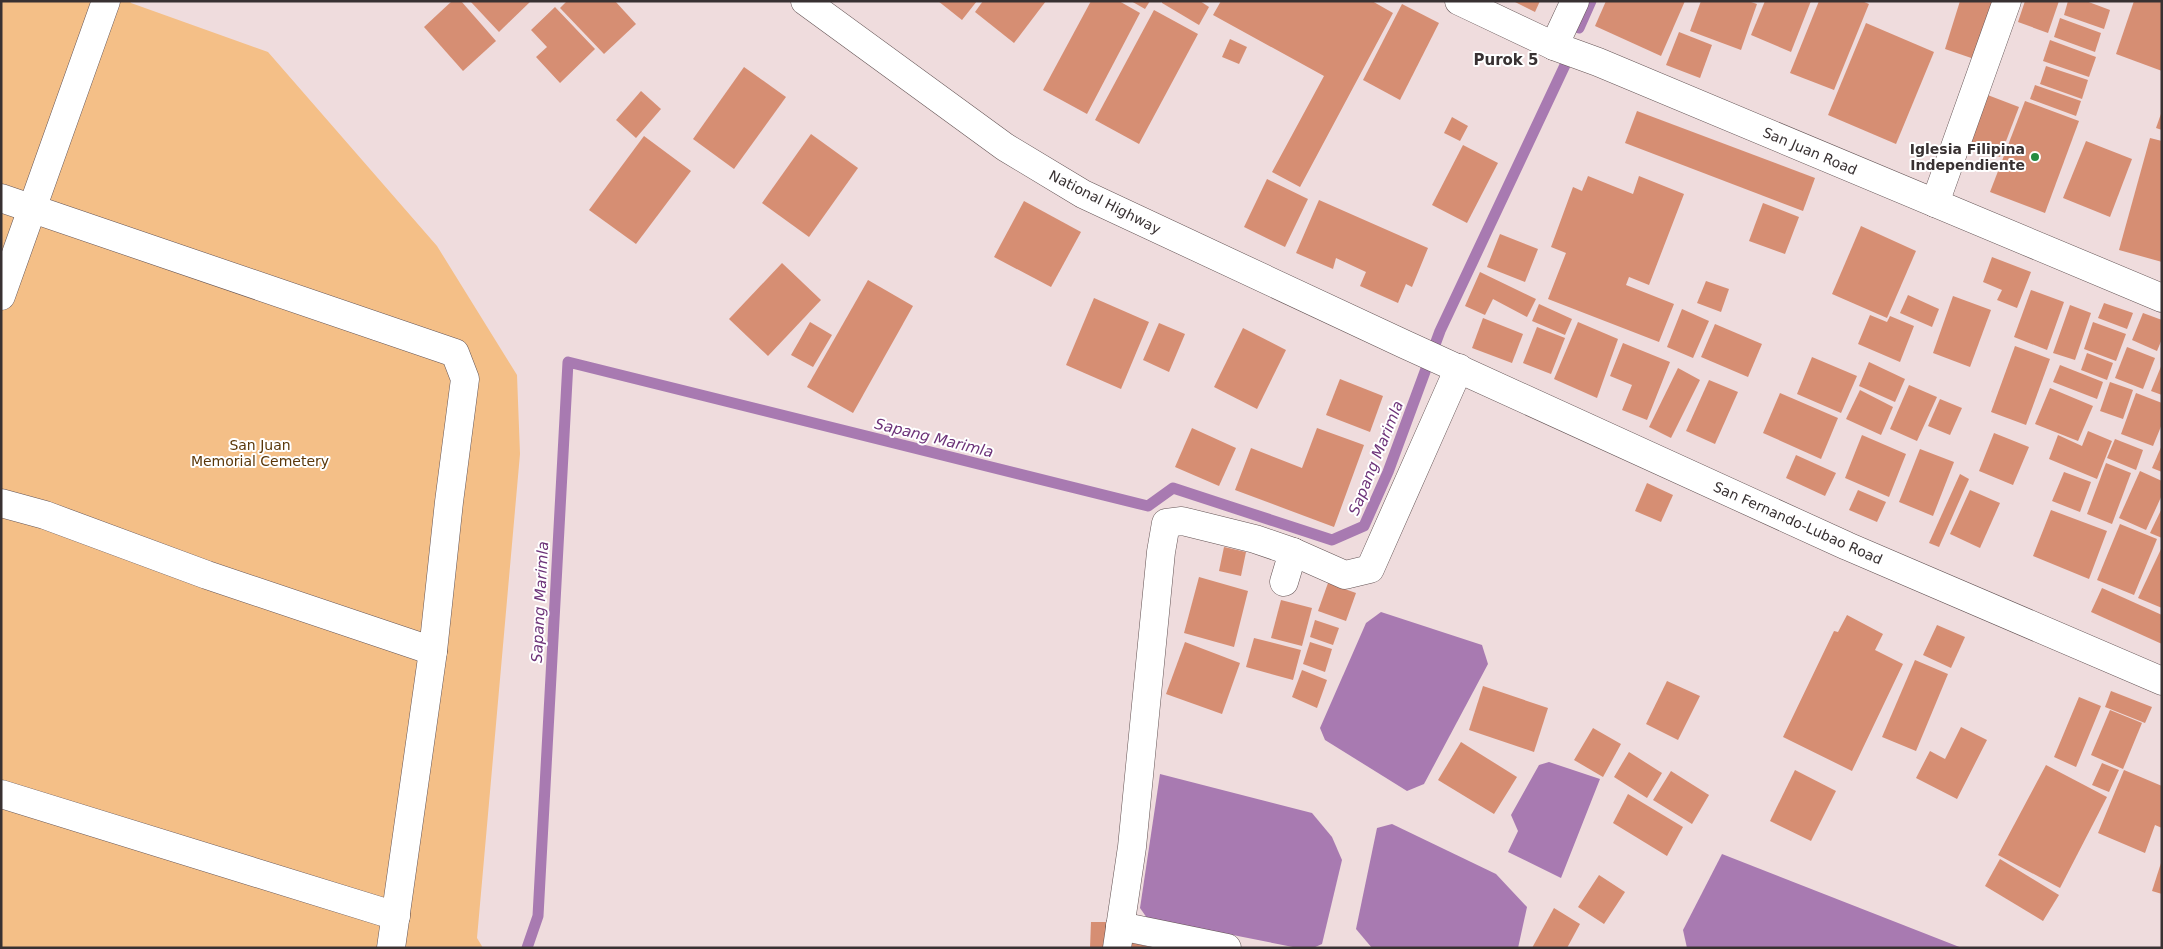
<svg xmlns="http://www.w3.org/2000/svg" width="2163" height="949" font-family="'DejaVu Sans',sans-serif">
<style>
.green{fill:#f4bf87}
.water{fill:#a87ab1}
.lines{fill:none;stroke-linecap:round;stroke-linejoin:round}
.stream{stroke:#a87ab1;stroke-width:11}
.building{fill:#d68e73}
.minor-casing{stroke:#645455;stroke-width:29}
.major-casing{stroke:#645455;stroke-width:29}
.minor{stroke:#fff;stroke-width:28}
.major{stroke:#fff;stroke-width:28}
.poi-dot{fill:#258b40;stroke:#fff;stroke-width:2}
.labels{text-anchor:middle;stroke-width:4;stroke-linejoin:round;paint-order:stroke}
.poi-label{font-size:14px;font-weight:bold;fill:#383132;stroke:#fff;text-anchor:end}
.street-label{font-size:14px;fill:#383132;stroke:#fff}
.park-label{font-size:14px;fill:#5a3709;stroke:#fff}
.neighbourhood-label{font-size:15px;font-weight:bold;fill:#383132;stroke:#fff}
.water-label{font-size:15px;font-style:italic;fill:#6d3379;stroke:#fff}
</style>
<rect width="100%" height="100%" fill="#efdcdd"/>
<path class="green" d="M1 1H130L131 3 268 52 437 246 517 375 520 454 477 938 483 948H1Z"/>
<g class="water">
<path d="M1381 612 1482 645 1488 664 1424 784 1407 791 1325 740 1320 728 1366 623Z"/>
<path d="M1549 762 1600 779 1561 878 1508 852 1518 831 1511 815 1539 765Z"/>
<path d="M1160 774 1312 813 1332 837 1342 860 1322 944 1313 948H1298L1147 918 1140 908Z"/>
<path d="M1392 824 1496 874 1527 907 1518 948H1372L1356 929 1377 828Z"/>
<path d="M1722 854 1962 948H1687L1683 930Z"/>
</g>
<g class="lines">
<g class="stream">
<path d="M1579 28 1591 1"/>
<path d="M527 948 538 916 568 362 1148 506 1173 488 1332 540 1364 526 1388 472 1440 331 1566 63"/>
</g>
</g>
<g class="building">
<path d="M452 1H461L496 41 463 71 424 27Z"/>
<path d="M470 1H531L499 32Z"/>
<path d="M567 1H615L636 24 604 54 560 8Z"/>
<path d="M938 1H977L962 20Z"/>
<path d="M983 1H1046L1014 43 975 12Z"/>
<path d="M1091 1H1119L1140 13 1087 114 1043 90Z"/>
<path d="M1131 1H1150L1145 9Z"/>
<path d="M1162 1H1200L1209 7 1199 25 1162 3Z"/>
<path d="M1221 1H1372L1393 13 1300 187 1272 172 1324 76 1213 15Z"/>
<path d="M1513 1H1540L1535 12Z"/>
<path d="M1606 1H1685L1661 56 1595 26Z"/>
<path d="M1701 1H1748L1757 4 1741 50 1690 31Z"/>
<path d="M1765 1H1811L1791 52 1751 35Z"/>
<path d="M1819 1H1862L1869 4 1834 90 1790 73Z"/>
<path d="M1960 1H1996L1983 62 1945 49Z"/>
<path d="M2025 1H2059L2048 33 2018 22Z"/>
<path d="M2068 1H2086L2110 10 2104 29 2064 15Z"/>
<path d="M2134 1H2162V71L2116 54Z"/>
<path d="M1402 4 1439 23 1400 100 1363 80Z"/>
<path d="M555 7 595 49 560 83 536 57 547 47 531 30Z"/>
<path d="M1154 10 1198 34 1139 144 1095 120Z"/>
<path d="M2060 18 2101 33 2095 52 2054 37Z"/>
<path d="M1866 23 1934 52 1896 144 1828 115Z"/>
<path d="M1679 32 1712 45 1700 78 1666 65Z"/>
<path d="M1230 39 1247 47 1239 64 1222 57Z"/>
<path d="M2050 40 2096 57 2089 77 2043 61Z"/>
<path d="M2046 66 2088 80 2082 99 2040 84Z"/>
<path d="M744 67 786 97 734 169 693 139Z"/>
<path d="M2035 85 2081 101 2076 116 2030 99Z"/>
<path d="M641 91 661 109 636 138 616 120Z"/>
<path d="M1985 94 2019 107 2000 157 1966 145Z"/>
<path d="M2025 101 2079 121 2045 213 1990 192Z"/>
<path d="M1637 111 1815 178 1803 211 1625 143Z"/>
<path d="M2162 111V130L2156 128Z"/>
<path d="M1452 117 1468 126 1460 141 1444 133Z"/>
<path d="M811 134 858 168 809 237 762 203Z"/>
<path d="M644 136 691 171 636 244 589 210Z"/>
<path d="M2150 138 2162 141V262L2119 250Z"/>
<path d="M2086 141 2132 159 2110 217 2063 198Z"/>
<path d="M1463 145 1498 163 1467 223 1432 205Z"/>
<path d="M1588 176 1633 194 1639 176 1684 194 1649 285 1629 277 1626 285 1674 304 1659 342 1548 299 1566 253 1551 247 1573 187 1582 191Z"/>
<path d="M1267 179 1308 199 1285 247 1244 227Z"/>
<path d="M1319 200 1428 248 1412 287 1406 284 1398 303 1360 286 1366 272 1336 258 1333 269 1296 253Z"/>
<path d="M1024 201 1081 232 1051 287 994 257Z"/>
<path d="M1763 203 1799 217 1785 254 1749 241Z"/>
<path d="M1861 226 1916 251 1887 318 1832 294Z"/>
<path d="M1500 234 1538 249 1525 282 1487 267Z"/>
<path d="M1992 257 2031 272 2017 308 1997 300 2002 290 1983 282Z"/>
<path d="M782 263 821 300 768 356 729 319Z"/>
<path d="M1480 272 1536 299 1527 317 1493 299 1485 315 1465 306Z"/>
<path d="M868 280 913 306 853 413 807 387Z"/>
<path d="M1706 281 1729 289 1721 312 1697 303Z"/>
<path d="M2031 290 2064 302 2047 350 2014 337Z"/>
<path d="M1908 295 1939 309 1932 327 1900 313Z"/>
<path d="M1953 296 1991 310 1970 367 1933 353Z"/>
<path d="M1094 298 1149 322 1121 389 1066 365Z"/>
<path d="M2104 303 2133 313 2127 329 2098 318Z"/>
<path d="M1539 304 1572 319 1565 335 1532 321Z"/>
<path d="M2070 305 2091 313 2075 360 2053 353Z"/>
<path d="M1682 309 1709 321 1693 358 1667 347Z"/>
<path d="M2143 313 2162 320V339L2157 351 2132 340Z"/>
<path d="M1870 315 1887 322 1890 316 1914 326 1900 362 1858 344Z"/>
<path d="M1483 318 1523 334 1512 363 1472 348Z"/>
<path d="M810 322 832 335 813 367 791 355Z"/>
<path d="M1578 322 1618 339 1597 398 1554 379Z"/>
<path d="M2093 322 2126 334 2116 361 2084 349Z"/>
<path d="M1159 323 1185 334 1169 372 1143 360Z"/>
<path d="M1715 324 1762 344 1748 377 1701 357Z"/>
<path d="M1537 327 1565 338 1551 374 1523 363Z"/>
<path d="M1243 328 1286 350 1257 409 1214 387Z"/>
<path d="M1623 343 1670 362 1647 420 1622 410 1632 385 1610 376Z"/>
<path d="M2015 346 2050 359 2026 425 1991 412Z"/>
<path d="M2127 347 2155 358 2143 389 2115 378Z"/>
<path d="M2087 353 2113 363 2107 380 2081 370Z"/>
<path d="M1812 357 1857 376 1841 413 1797 394Z"/>
<path d="M1869 362 1905 379 1895 402 1859 386Z"/>
<path d="M2162 364V395L2151 391Z"/>
<path d="M2060 365 2103 382 2097 399 2053 382Z"/>
<path d="M1678 368 1700 380 1671 438 1649 427Z"/>
<path d="M1340 379 1383 396 1370 432 1326 415Z"/>
<path d="M1709 380 1738 392 1715 444 1686 431Z"/>
<path d="M2110 382 2133 390 2123 419 2100 411Z"/>
<path d="M1909 385 1937 397 1917 441 1890 429Z"/>
<path d="M2050 388 2093 406 2078 441 2035 424Z"/>
<path d="M1860 390 1893 407 1881 435 1846 419Z"/>
<path d="M1780 393 1838 418 1821 459 1763 433Z"/>
<path d="M2136 393 2162 403V424L2153 446 2121 434Z"/>
<path d="M1940 399 1962 408 1950 435 1928 426Z"/>
<path d="M1192 428 1236 448 1219 486 1175 467Z"/>
<path d="M1317 428 1364 445 1334 527 1235 490 1251 448 1302 468Z"/>
<path d="M2088 431 2112 441 2097 479 2049 459 2058 435 2082 446Z"/>
<path d="M1994 433 2029 447 2013 485 1979 471Z"/>
<path d="M1862 435 1906 454 1889 497 1845 478Z"/>
<path d="M2115 439 2143 450 2136 470 2107 458Z"/>
<path d="M2162 445V472L2152 468Z"/>
<path d="M1920 449 1954 462 1933 516 1899 502Z"/>
<path d="M1796 455 1836 473 1825 496 1786 478Z"/>
<path d="M2106 463 2131 473 2112 524 2087 514Z"/>
<path d="M2140 471 2162 481V495L2146 530 2119 518Z"/>
<path d="M2064 472 2091 482 2080 512 2052 501Z"/>
<path d="M1960 474 1969 479 1939 547 1929 543Z"/>
<path d="M1647 483 1673 495 1661 522 1635 511Z"/>
<path d="M1858 490 1886 502 1877 522 1849 510Z"/>
<path d="M1970 490 2000 503 1980 548 1950 534Z"/>
<path d="M2162 508V538L2150 533Z"/>
<path d="M2051 510 2107 531 2089 579 2033 556Z"/>
<path d="M2120 524 2157 539 2134 595 2097 580Z"/>
<path d="M1224 547 1246 552 1241 576 1219 571Z"/>
<path d="M2162 547V608L2138 598Z"/>
<path d="M1199 577 1248 591 1234 647 1184 633Z"/>
<path d="M1328 583 1356 593 1346 621 1318 611Z"/>
<path d="M2102 588 2162 615V644L2091 612Z"/>
<path d="M1281 600 1312 608 1302 646 1271 638Z"/>
<path d="M1847 615 1883 634 1875 650 1903 664 1852 771 1783 737 1834 631 1838 632Z"/>
<path d="M1315 620 1339 628 1333 645 1310 637Z"/>
<path d="M1937 625 1965 637 1951 668 1923 655Z"/>
<path d="M1254 638 1301 650 1293 680 1246 667Z"/>
<path d="M1185 642 1240 663 1222 714 1166 694Z"/>
<path d="M1310 642 1332 649 1325 672 1303 664Z"/>
<path d="M1915 660 1948 674 1916 751 1882 737Z"/>
<path d="M1302 670 1327 680 1317 708 1292 697Z"/>
<path d="M1667 681 1700 696 1678 740 1646 724Z"/>
<path d="M1483 686 1548 708 1534 752 1469 730Z"/>
<path d="M2111 691 2152 707 2145 723 2105 707Z"/>
<path d="M2079 697 2101 706 2076 767 2054 757Z"/>
<path d="M2110 710 2142 723 2123 769 2091 755Z"/>
<path d="M1961 727 1987 740 1957 799 1916 778 1930 751 1945 759Z"/>
<path d="M1593 728 1621 744 1603 777 1574 760Z"/>
<path d="M1461 742 1517 777 1494 814 1438 780Z"/>
<path d="M1629 752 1662 773 1647 798 1614 777Z"/>
<path d="M2102 763 2119 770 2109 792 2092 785Z"/>
<path d="M2046 765 2107 797 2060 888 1998 855Z"/>
<path d="M1795 770 1836 791 1811 841 1770 821Z"/>
<path d="M2124 770 2162 786V828L2155 825 2145 853 2098 833Z"/>
<path d="M1671 771 1709 795 1692 824 1653 800Z"/>
<path d="M1628 794 1683 827 1667 856 1613 823Z"/>
<path d="M2000 859 2059 895 2043 921 1985 886Z"/>
<path d="M2161 863H2162V894L2152 891Z"/>
<path d="M1599 875 1625 892 1604 924 1578 907Z"/>
<path d="M1554 908 1580 924 1567 948H1532Z"/>
<path d="M1091 922H1115V948H1090Z"/>
<path d="M1130 942 1150 947V948H1128Z"/>
</g>
<g class="lines">
<g class="minor-casing">
<g id="minor">
<path d="M1459 1 1554 46 1598 62 2162 298"/>
<path d="M1554 46 1575 1"/>
<path d="M1 198 455 353 465 379 449 502 433 651 391 948"/>
<path d="M1935 203 2007 1"/>
<path d="M1 296 106 1"/>
<path d="M1 503 45 515 207 575 433 651"/>
<path d="M1284 582 1293 552"/>
<path d="M1 794 396 916"/>
<path d="M1120 926 1227 948"/>
<path d="M1117 948 1132 847 1161 552 1166 523 1182 521 1255 539 1293 552 1345 575 1370 569 1459 368"/>
</g>
</g>
<g class="major-casing">
<path id="major" d="M805 1 1005 147 1083 194 1404 344 1847 546 2162 681"/>
</g>
<use href="#minor" class="minor"/>
<use href="#major" class="major"/>
</g>
<circle class="poi-dot" cx="2035" cy="157" r="5"/>
<g class="labels">
<g class="poi-label">
<text x="2025" y="154">Iglesia Filipina<tspan x="2025" dy="16">Independiente</tspan></text>
</g>
<g class="street-label">
<text transform="translate(1810 151) rotate(23)" y="5">San Juan Road</text>
<text transform="translate(1105 202) rotate(27)" y="5">National Highway</text>
<text transform="translate(1798 523) rotate(24)" y="5">San Fernando-Lubao Road</text>
</g>
<g class="park-label">
<text x="260" y="450">San Juan<tspan x="260" dy="16">Memorial Cemetery</tspan></text>
</g>
<g class="neighbourhood-label">
<text x="1506" y="65">Purok 5</text>
</g>
<g class="water-label">
<text transform="translate(934 438) rotate(14)" y="5">Sapang Marimla</text>
<text transform="translate(1376 458) rotate(-68)" y="5">Sapang Marimla</text>
<text transform="translate(540 602) rotate(-87)" y="5">Sapang Marimla</text>
</g>
</g>
<rect width="2163" height="949" fill="none" stroke="#383132" stroke-width="5"/>
</svg>
